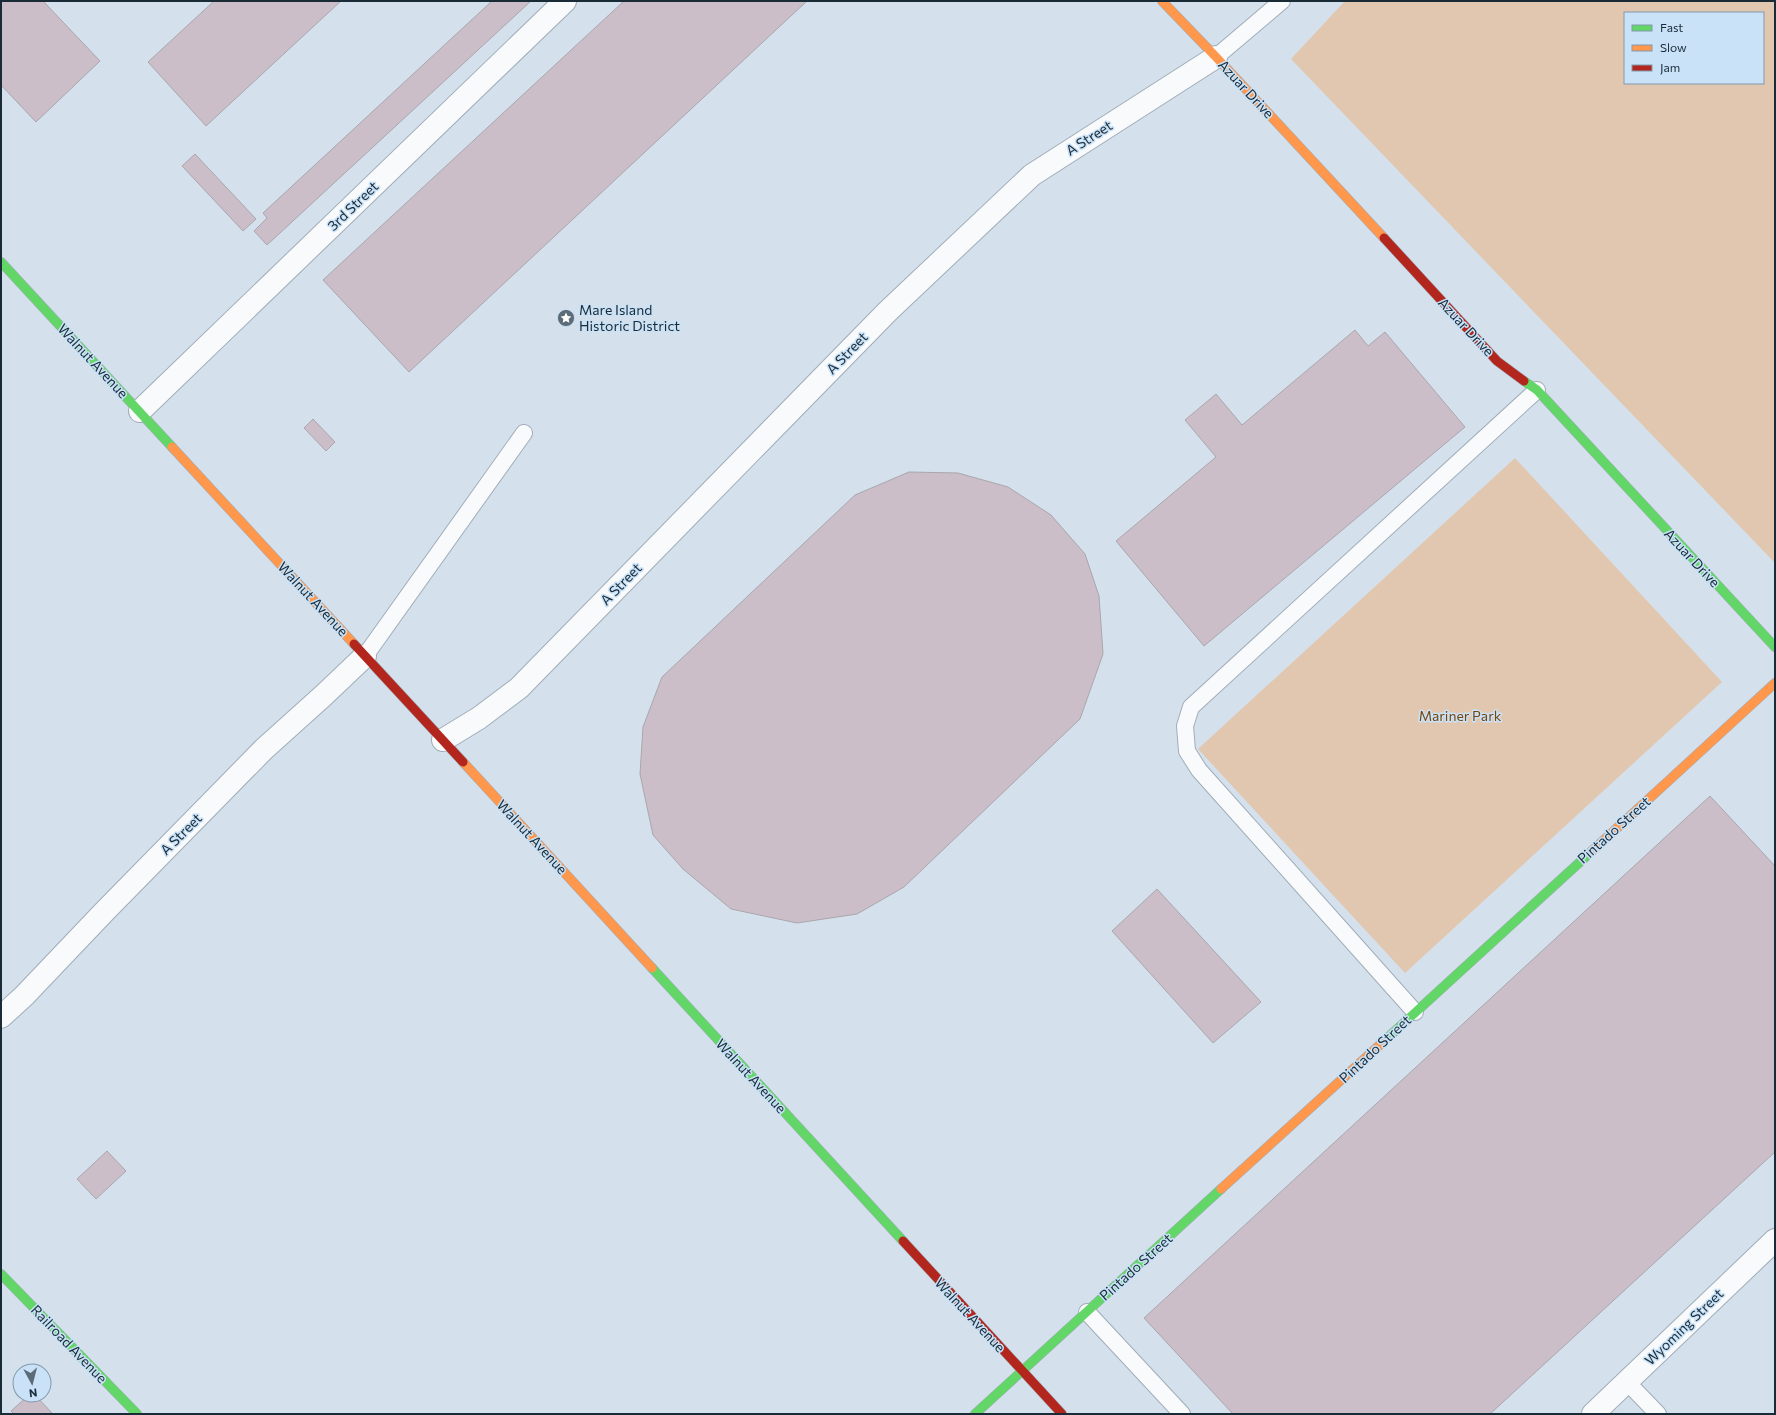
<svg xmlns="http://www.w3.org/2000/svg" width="1776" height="1415" font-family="Commissioner,sans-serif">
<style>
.green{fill:#e1c7af;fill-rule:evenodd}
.building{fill:#ccbec8;stroke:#a9a6ad}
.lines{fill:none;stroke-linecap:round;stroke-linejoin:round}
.lane-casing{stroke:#a0adb8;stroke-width:18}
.street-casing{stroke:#a0adb8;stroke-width:24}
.fast-casing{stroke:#a0adb8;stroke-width:10}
.slow-casing{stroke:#a0adb8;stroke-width:10}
.jam-casing{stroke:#a0adb8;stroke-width:10}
.lane{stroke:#f9fafc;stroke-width:16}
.street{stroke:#f9fafc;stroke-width:22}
.fast{stroke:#63d668;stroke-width:9}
.slow{stroke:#ff974d;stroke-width:9}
.jam{stroke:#b3261e;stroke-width:9}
.labels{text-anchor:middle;stroke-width:3;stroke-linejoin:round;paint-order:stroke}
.street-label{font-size:14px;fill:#1a2b38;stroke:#c9e2f7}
.poi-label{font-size:14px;fill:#1a2b38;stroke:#c9e2f7;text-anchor:start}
.park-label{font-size:14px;fill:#77450b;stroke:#c9e2f7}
</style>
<rect width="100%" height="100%" fill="#d4e1ec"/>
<g class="green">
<path d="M1345 1H1775V563L1291 59ZM1625 13H1763V83H1625Z"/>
<path d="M1515 458 1722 682 1405 973 1198 749Z"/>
</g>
<g class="building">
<path d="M1 1H43L100 61 36 122 1 85Z"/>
<path d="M214 1H341L206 126 148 62Z"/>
<path d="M492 1H531L267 245 254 231 267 218 263 213Z"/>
<path d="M624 1H807L409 372 323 280Z"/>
<path d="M195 154 256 219 243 231 182 166Z"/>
<path d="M1355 330 1368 346 1385 332 1465 427 1204 646 1116 541 1216 457 1185 420 1216 394 1242 425Z"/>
<path d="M313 419 335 442 326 451 304 428Z"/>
<path d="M909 472 958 473 1008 487 1051 515 1085 554 1099 596 1103 654 1080 719 904 887 857 914 797 923 731 909 683 869 653 835 640 774 643 727 662 677 855 495Z"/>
<path d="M1710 796 1775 866V1152L1490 1414H1233L1144 1318Z"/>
<path d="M1157 889 1261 1002 1213 1043 1112 931Z"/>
<path d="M107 1151 126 1171 96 1199 77 1179Z"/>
<path d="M29 1395H35L53 1414H14L11 1411Z"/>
</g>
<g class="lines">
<g class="lane-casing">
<g id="lane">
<path d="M1216 57 1282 1"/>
<path d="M365 656 524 433"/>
<path d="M1415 1012 1199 770 1187 751 1185 726 1191 707 1537 390"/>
<path d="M1087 1312 1182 1414"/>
<path d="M1627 1382 1658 1414"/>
</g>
</g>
<g class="street-casing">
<g id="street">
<path d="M140 411 565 1"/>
<path d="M443 740 479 718 519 688 888 311 1032 175 1216 57"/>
<path d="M1 1017 24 996 104 912 264 749 324 695 365 656"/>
<path d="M1593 1414 1775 1240"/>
</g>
</g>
<g class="fast-casing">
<g id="fast">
<path d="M1 262 172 447"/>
<path d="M1524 381 1537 390 1775 647"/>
<path d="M652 968 903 1241"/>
<path d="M1383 1042 1592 851"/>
<path d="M1 1274 137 1414"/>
<path d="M975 1414 1221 1189"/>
</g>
</g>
<g class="slow-casing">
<g id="slow">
<path d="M1162 1 1216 57 1384 238"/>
<path d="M172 447 354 644"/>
<path d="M463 762 652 968"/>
<path d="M1592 851 1775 683"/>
<path d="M1221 1189 1383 1042"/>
</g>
</g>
<g class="jam-casing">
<g id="jam">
<path d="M1384 238 1497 361 1524 381"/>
<path d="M354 644 463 762"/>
<path d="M903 1241 1062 1414"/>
</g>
</g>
<use href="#lane" class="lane"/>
<use href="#street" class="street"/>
<use href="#fast" class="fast"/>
<use href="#slow" class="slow"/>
<use href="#jam" class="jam"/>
</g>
<defs>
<g id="sight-disc" transform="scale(0.9)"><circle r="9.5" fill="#5b6b77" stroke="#c9e2f7"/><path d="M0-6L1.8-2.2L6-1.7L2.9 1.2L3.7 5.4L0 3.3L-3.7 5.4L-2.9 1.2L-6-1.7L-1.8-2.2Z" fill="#fff"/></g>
</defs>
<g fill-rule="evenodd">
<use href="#sight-disc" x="566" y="318"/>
</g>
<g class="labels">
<g class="street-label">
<text transform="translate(1246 89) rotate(47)" y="5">Azuar Drive</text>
<text transform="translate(1089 138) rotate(-33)" y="5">A Street</text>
<text transform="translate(353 206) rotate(-44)" y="5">3rd Street</text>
<text transform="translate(1466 327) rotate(47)" y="5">Azuar Drive</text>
<text transform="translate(847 353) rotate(-46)" y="5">A Street</text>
<text transform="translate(93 361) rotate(47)" y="5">Walnut Avenue</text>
<text transform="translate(1692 558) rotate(47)" y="5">Azuar Drive</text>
<text transform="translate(621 584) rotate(-46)" y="5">A Street</text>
<text transform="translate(313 599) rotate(47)" y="5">Walnut Avenue</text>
<text transform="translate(1614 830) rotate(-42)" y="5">Pintado Street</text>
<text transform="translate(181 834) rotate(-45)" y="5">A Street</text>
<text transform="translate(532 837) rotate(47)" y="5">Walnut Avenue</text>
<text transform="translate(1375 1049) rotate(-43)" y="5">Pintado Street</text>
<text transform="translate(751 1076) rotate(47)" y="5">Walnut Avenue</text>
<text transform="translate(1136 1267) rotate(-42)" y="5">Pintado Street</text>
<text transform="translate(970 1315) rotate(47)" y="5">Walnut Avenue</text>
<text transform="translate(1684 1327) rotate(-44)" y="5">Wyoming Street</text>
<text transform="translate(69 1344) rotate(46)" y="5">Railroad Avenue</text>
</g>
<g class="poi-label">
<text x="579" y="315">Mare Island<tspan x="579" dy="16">Historic District</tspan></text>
</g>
<g class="park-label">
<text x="1460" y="721">Mariner Park</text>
</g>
</g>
<rect width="1776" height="1415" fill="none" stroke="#1a2b38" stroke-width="4"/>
<rect x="1624" y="12" width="140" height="72" fill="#c9e2f7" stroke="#8399ab"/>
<rect x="1632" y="25" width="20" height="6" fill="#63d668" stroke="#8399ab"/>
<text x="1660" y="32" font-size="12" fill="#1a2b38">Fast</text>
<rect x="1632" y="45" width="20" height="6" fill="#ff974d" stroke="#8399ab"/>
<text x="1660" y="52" font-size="12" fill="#1a2b38">Slow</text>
<rect x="1632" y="65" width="20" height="6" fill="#b3261e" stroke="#8399ab"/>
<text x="1660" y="72" font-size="12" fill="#1a2b38">Jam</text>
<g transform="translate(32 1383) rotate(173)"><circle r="19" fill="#c9e2f7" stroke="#8399ab"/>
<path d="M0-3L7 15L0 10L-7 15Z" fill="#5b6b77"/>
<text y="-6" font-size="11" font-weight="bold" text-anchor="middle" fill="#1a2b38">N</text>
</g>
</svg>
